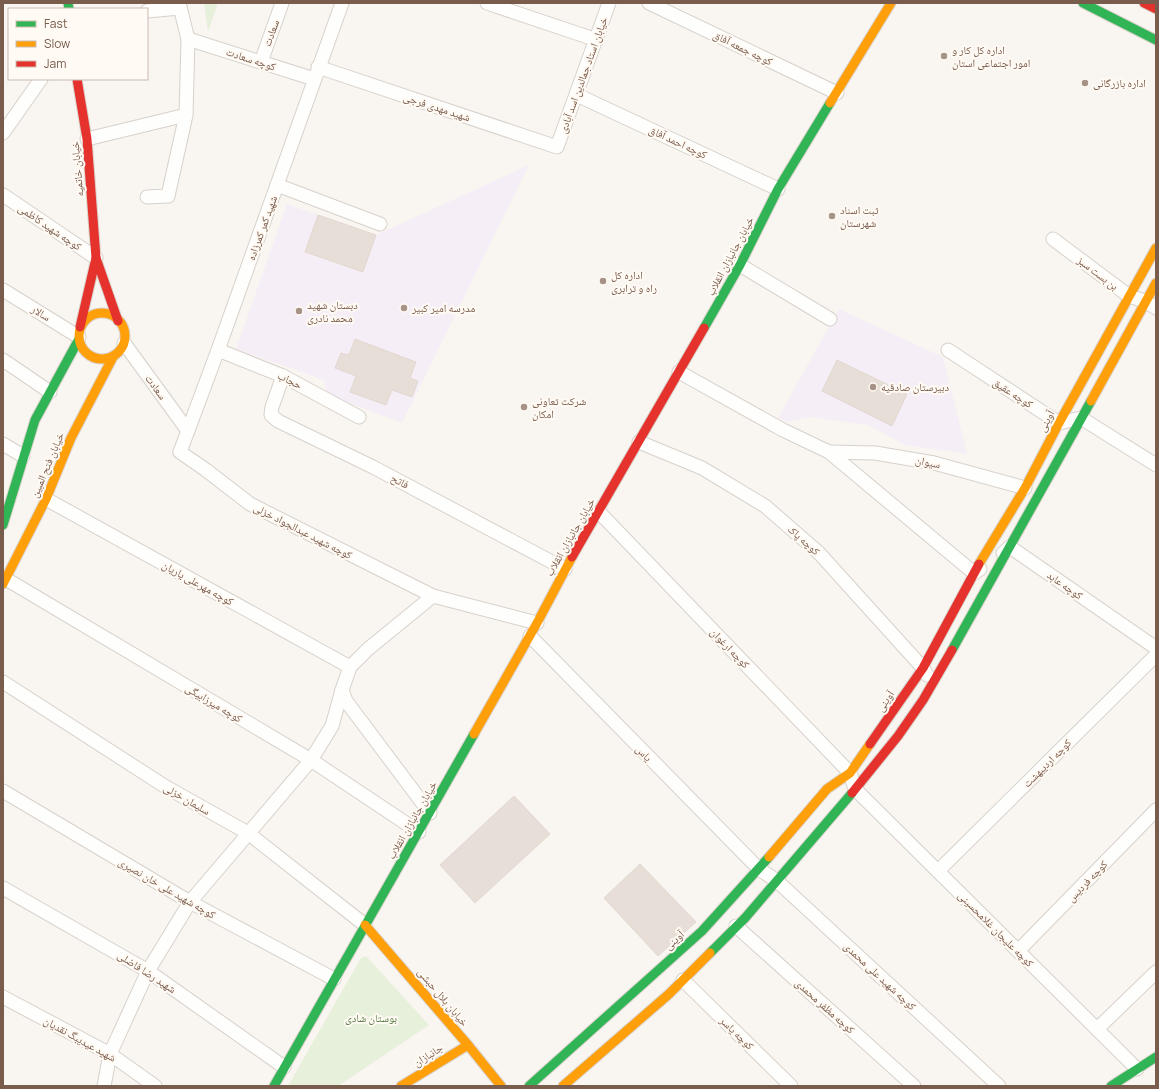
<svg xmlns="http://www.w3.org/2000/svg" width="1159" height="1089" font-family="Manrope,'Noto Naskh Arabic',sans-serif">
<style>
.education{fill:#f6eef6}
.green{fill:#e7f0db}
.building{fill:#e6ded7;stroke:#e2d8d2}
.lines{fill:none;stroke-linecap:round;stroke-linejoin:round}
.street-casing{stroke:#d7d1cb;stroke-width:15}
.fast-casing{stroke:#d9d2cb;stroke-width:11}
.slow-casing{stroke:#d9d2cb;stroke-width:11}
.jam-casing{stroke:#d9d2cb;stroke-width:11}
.street{stroke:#fefefd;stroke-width:13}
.fast{stroke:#30b455;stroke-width:9}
.slow{stroke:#ff9f0a;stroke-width:9}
.jam{stroke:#e5322d;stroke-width:9}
.poi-dot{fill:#a69286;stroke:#fffaf3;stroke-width:1.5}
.labels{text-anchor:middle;stroke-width:4;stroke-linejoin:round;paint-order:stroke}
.street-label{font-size:11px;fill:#7a5c4d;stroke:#fffaf3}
.poi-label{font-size:11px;fill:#7a5c4d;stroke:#fffaf3;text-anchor:start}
.park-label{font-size:11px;fill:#537a41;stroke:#fffaf3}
</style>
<rect width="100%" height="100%" fill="#f9f5f0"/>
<g class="education">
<path d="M529 165 402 423 326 394 324 380 236 349 287 204 376 235Z"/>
<path d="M839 309 943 357 967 454 905 445 868 425 810 417 788 422 778 418Z"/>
</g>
<g class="green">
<path d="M204 3H218L208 32Z"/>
<path d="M366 956 429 1025 338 1086H288L361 958Z"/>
</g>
<g class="building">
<path d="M318 215 376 235 363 272 305 252Z"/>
<path d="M355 339 416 362 410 378 418 381 412 397 392 390 386 405 350 392 356 376 335 368 341 353 349 355Z"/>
<path d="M837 360 907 394 892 426 822 391Z"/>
<path d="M514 796 550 834 475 903 440 865Z"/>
<path d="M640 864 696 922 658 956 604 898Z"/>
</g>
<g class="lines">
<g class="street-casing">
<g id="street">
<path d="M342 3 218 350 180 452 206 470 250 504 433 596"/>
<path d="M487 3 597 40"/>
<path d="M649 3 837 93"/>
<path d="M147 11 180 8"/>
<path d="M188 39 314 79"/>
<path d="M261 62 282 3"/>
<path d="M318 67 557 147 609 3"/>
<path d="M577 95 778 189"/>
<path d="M3 133 41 79"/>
<path d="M87 139 186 115"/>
<path d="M277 185 380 224"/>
<path d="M3 195 96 258"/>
<path d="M147 197 168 196 186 115 188 39 179 3"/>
<path d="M1053 239 1129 296 1145 301 1156 308"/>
<path d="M740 265 830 319"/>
<path d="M3 290 79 337"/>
<path d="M124 343 188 431"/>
<path d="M218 350 283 376 359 417"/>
<path d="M948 350 1059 423 1081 418 1156 465"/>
<path d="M3 360 50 392"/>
<path d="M679 372 783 430 829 452 974 573 980 569"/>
<path d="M283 376 272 407 271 415 278 421 373 467 565 569"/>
<path d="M639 442 702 468 765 506 819 553 923 668 927 675"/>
<path d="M3 444 23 456"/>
<path d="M829 452 875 453 934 463 1025 488"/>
<path d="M46 499 350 667"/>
<path d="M599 512 850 773 855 789 1137 1069"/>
<path d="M1003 553 1010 547 1156 648"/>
<path d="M6 579 311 760 419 832"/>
<path d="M530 636 759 869 777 881 999 1086"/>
<path d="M3 682 166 787 248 833 365 925"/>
<path d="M3 791 190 902 334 979"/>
<path d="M430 813 346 701 342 690 350 667 368 649 433 596 537 623"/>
<path d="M938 871 1156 655"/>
<path d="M3 888 148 971 284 1067"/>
<path d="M736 926 914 1086"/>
<path d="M1018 951 1156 810"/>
<path d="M683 980 791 1086"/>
<path d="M3 997 110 1054 155 1086"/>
<path d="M1097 1029 1156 972"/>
<path d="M104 1086 110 1054 148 971 190 902 311 760 332 726 342 690"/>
</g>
</g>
<g class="fast-casing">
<g id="fast">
<path d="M68 3 69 9"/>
<path d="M1083 3 1156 40"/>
<path d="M704 328 740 265 778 189 830 103"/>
<path d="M3 525 35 420 79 339"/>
<path d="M952 650 1091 401"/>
<path d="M710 953 745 918 852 793"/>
<path d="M274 1086 474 734"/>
<path d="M529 1086 702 931 769 857"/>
<path d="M1111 1086 1156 1057"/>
</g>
</g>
<g class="slow-casing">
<g id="slow">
<path d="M830 103 891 3"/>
<circle cx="102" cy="336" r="23"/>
<path d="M1091 401 1156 283"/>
<path d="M979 564 1025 488 1059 423 1156 248"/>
<path d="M3 584 46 499 71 438 113 357"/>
<path d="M474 734 537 623 572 557"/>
<path d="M769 857 827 789 850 773 870 744"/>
<path d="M365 925 468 1045 501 1086"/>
<path d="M401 1086 468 1045"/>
<path d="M563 1086 669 994 710 953"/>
</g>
</g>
<g class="jam-casing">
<g id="jam">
<path d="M1144 3 1156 9"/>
<path d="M77 79 87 139 96 258 118 321"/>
<path d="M80 327 96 258"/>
<path d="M572 557 704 328"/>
<path d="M870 744 923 668 979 564"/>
<path d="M852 793 898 736 923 700 952 650"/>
</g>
</g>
<use href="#street" class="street"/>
<use href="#fast" class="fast"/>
<use href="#slow" class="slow"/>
<use href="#jam" class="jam"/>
</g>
<g class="poi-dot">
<circle cx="944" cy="56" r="4"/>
<circle cx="1085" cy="83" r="4"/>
<circle cx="832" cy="216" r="4"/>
<circle cx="603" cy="281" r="4"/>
<circle cx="404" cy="308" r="4"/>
<circle cx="299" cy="311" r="4"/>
<circle cx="873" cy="387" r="4"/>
<circle cx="524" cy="407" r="4"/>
</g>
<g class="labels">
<g class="street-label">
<text transform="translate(271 33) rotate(-70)" y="4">سعادت</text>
<text transform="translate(743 48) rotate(26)" y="4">کوچه جمعه آفاق</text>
<text transform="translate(251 59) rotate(18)" y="4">کوچه سعادت</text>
<text transform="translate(583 75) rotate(-70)" y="4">خیابان استاد جمالدین اسد آبادی</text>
<text transform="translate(437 107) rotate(18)" y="4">شهید مهدی فرجی</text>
<text transform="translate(678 142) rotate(25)" y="4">کوچه احمد آفاق</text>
<text transform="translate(77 169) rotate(-95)" y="4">خیابان خاتمیه</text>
<text transform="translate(50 227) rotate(34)" y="4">کوچه شهید کاظمی</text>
<text transform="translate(262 228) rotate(-70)" y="4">شهید کمر کمرزاده</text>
<text transform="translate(730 256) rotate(-62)" y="4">خیابان جانبازان انقلاب</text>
<text transform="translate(1098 273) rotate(37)" y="4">بن بست سبز</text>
<text transform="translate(41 313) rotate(32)" y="4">سالار</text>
<text transform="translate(290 380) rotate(26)" y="4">حجاب</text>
<text transform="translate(156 387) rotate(54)" y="4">سعادت</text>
<text transform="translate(1013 393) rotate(33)" y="4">کوچه عقیق</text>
<text transform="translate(1046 421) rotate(-62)" y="4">آوینی</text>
<text transform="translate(928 462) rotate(11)" y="4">سیوان</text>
<text transform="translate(47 465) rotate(-67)" y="4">خیابان فتح المبین</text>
<text transform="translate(400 481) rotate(28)" y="4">فاتح</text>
<text transform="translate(303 531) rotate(27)" y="4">کوچه شهید عبدالجواد خزلی</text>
<text transform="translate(570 537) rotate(-60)" y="4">خیابان جانبازان انقلاب</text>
<text transform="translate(804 540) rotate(42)" y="4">کوچه پاک</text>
<text transform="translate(198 583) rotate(29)" y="4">کوچه مهرعلی یاریان</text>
<text transform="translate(1065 585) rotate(35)" y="4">کوچه عابد</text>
<text transform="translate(730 648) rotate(46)" y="4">کوچه ارغوان</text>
<text transform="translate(885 701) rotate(-55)" y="4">آوینی</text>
<text transform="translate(214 703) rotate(31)" y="4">کوچه میرزابیگی</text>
<text transform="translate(644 753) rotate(46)" y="4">یاس</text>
<text transform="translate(1047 763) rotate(-45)" y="4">کوچه اردیبهشت</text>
<text transform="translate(187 799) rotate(30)" y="4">سلیمان خزلی</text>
<text transform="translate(412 820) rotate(-60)" y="4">خیابان جانبازان انقلاب</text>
<text transform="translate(1087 881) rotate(-46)" y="4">کوچه فردیس</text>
<text transform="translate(167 888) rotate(30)" y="4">کوچه شهید علی خان نصیری</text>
<text transform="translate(996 929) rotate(45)" y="4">کوچه علیجان غلامحسینی</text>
<text transform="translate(674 940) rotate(-42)" y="4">آوینی</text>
<text transform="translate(147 972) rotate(33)" y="4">شهید رضا فاضلی</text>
<text transform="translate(880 976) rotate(43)" y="4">کوچه شهید علی محمدی</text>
<text transform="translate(443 997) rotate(50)" y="4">خیابان بلال حبشی</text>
<text transform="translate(825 1006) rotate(42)" y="4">کوچه مظفر محمدی</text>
<text transform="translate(737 1033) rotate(44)" y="4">کوچه یاسر</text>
<text transform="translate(80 1039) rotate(29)" y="4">شهید عیدیبگ نقدیان</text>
<text transform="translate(428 1055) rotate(-32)" y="4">جانبازان</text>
</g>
<g class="poi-label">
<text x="952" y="54">اداره کل کار و<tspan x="952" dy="13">امور اجتماعی استان</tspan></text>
<text x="1093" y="87">اداره بازرگانی</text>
<text x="840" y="214">ثبت اسناد<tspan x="840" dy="13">شهرستان</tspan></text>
<text x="611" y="279">اداره کل<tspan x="611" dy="13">راه و ترابری</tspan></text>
<text x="307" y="309">دبستان شهید<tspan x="307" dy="13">محمد نادری</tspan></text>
<text x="412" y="312">مدرسه امیر کبیر</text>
<text x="881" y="391">دبیرستان صادقیه</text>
<text x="532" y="405">شرکت تعاونی<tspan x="532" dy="13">امکان</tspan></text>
</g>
<g class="park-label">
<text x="371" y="1022">بوستان شادی</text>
</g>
</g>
<rect width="1159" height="1089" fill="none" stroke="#7a5c4d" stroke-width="8"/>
<rect x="8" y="8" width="140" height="72" fill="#fffaf3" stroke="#cabbb1"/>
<rect x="16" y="21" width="20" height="6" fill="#30b455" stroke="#cabbb1"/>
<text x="44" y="28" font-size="12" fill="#7a5c4d">Fast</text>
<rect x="16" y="41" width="20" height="6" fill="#ff9f0a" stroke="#cabbb1"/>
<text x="44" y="48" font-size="12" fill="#7a5c4d">Slow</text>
<rect x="16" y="61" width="20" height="6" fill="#e5322d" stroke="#cabbb1"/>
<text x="44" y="68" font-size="12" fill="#7a5c4d">Jam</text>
</svg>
